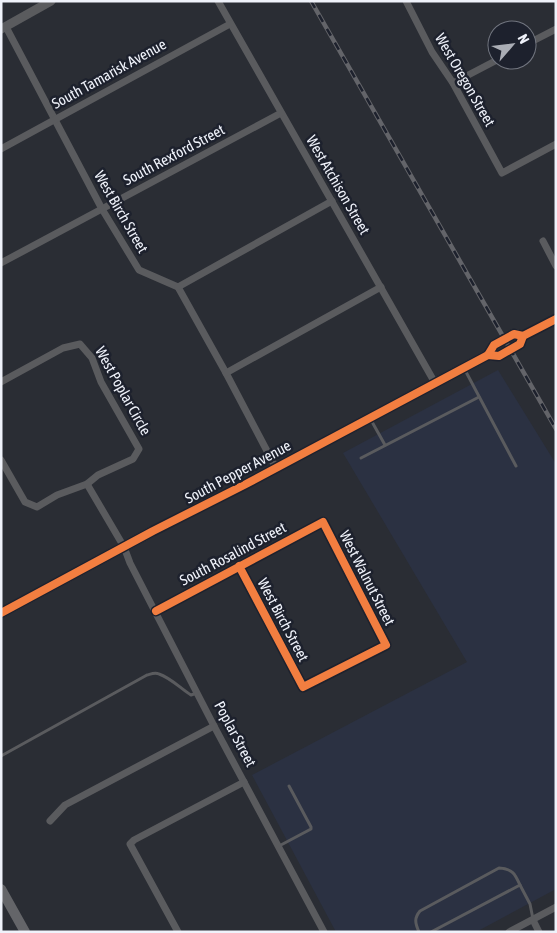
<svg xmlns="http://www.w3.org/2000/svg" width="557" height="933" font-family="'Asap Condensed',sans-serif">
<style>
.built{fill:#2b3142}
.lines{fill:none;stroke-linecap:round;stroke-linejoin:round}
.service{stroke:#5a5b5e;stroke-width:3}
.minor{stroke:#5a5b5e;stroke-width:7}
.tertiary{stroke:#5a5b5e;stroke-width:9}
.secondary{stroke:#646569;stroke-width:10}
.rail-casing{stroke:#636469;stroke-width:4.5}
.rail{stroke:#1d212d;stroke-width:2.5;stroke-dasharray:8;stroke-linecap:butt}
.cycleway-casing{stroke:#1d212d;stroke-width:11}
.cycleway{stroke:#f27e40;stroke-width:8}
.labels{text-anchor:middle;stroke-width:5;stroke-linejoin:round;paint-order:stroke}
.street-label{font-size:15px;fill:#eff2fa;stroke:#1d212d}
</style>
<rect width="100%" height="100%" fill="#2a2d34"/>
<path class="built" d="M498 370 556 464V889L476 932H336L252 775 467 662 343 453Z"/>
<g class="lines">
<g class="service">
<path d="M465 370 516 466"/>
<path d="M371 420 385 445"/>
<path d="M361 458 479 397"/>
<path d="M1 756 147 675C151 674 155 672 159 674 171 678 181 689 191 695L197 693"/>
<path d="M279 846 311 829V827L289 786"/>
<path d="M419 932C415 923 414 918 420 911L499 868C513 869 515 874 520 885"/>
<path d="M431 932 520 885 530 904 533 919"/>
</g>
<g class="minor">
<path d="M218 1 435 383"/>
<path d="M406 1 432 52 453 83 502 173 556 144"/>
<path d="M6 27 102 209 139 270 178 287 226 373 276 468"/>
<path d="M527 44 556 29"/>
<path d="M453 83 497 60"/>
<path d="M1 149 230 24"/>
<path d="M543 241 556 266"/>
<path d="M1 263 281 113"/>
<path d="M178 287 332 201"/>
<path d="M226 373 381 287"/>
<path d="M1 382 63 348 80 344 92 358 101 382 139 449 133 459 98 475 87 484 57 495 37 507 25 502 1 460"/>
<path d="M87 484 124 547 130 563 214 726 324 932"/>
<path d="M156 611 323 522 386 645 303 687 239 566"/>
<path d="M50 821 65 805 214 726"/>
<path d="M533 920 539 932"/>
<path d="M178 932 130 844 134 840 244 782"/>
<path d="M509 932 556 907"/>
</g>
<path class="tertiary" d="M1 29 51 1"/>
<g class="secondary">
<path d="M488 355 499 356 520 344 523 336 556 319"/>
<path d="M1 613 153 531 246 484 488 355 494 345 514 334 523 336"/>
<path d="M1 889 25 932"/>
</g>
<g class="rail-casing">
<path id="rail" d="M311 1 556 429"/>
</g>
<use href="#rail" class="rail"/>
<g class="cycleway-casing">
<g id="cycleway">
<path d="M488 355 499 356 520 344 523 336 556 319"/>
<path d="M156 611 323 522 386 645 303 687 239 566"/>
<path d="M1 613 153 531 246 484 488 355 494 345 514 334 523 336"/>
</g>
</g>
<use href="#cycleway" class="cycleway"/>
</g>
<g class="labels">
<g class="street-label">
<text transform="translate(109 74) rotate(-29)" y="5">South Tamarisk Avenue</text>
<text transform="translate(465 80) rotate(60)" y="5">West Oregon Street</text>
<text transform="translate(174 155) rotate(-28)" y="5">South Rexford Street</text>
<text transform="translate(338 185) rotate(60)" y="5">West Atchison Street</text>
<text transform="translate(121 212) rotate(60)" y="5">West Birch Street</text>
<text transform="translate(123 391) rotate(61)" y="5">West Poplar Circle</text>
<text transform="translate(238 472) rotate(-28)" y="5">South Pepper Avenue</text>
<text transform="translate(233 554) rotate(-28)" y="5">South Rosalind Street</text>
<text transform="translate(367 578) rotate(63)" y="5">West Walnut Street</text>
<text transform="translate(283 620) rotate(62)" y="5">West Birch Street</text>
<text transform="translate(235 734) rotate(62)" y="5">Poplar Street</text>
</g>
</g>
<rect width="557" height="933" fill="none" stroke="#eff2fa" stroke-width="5"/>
<g transform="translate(512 45) rotate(62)"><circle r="24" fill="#1d212d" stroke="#71757f"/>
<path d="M0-4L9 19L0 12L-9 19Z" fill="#aaadb5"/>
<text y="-8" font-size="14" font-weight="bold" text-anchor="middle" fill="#eff2fa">N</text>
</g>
</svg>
